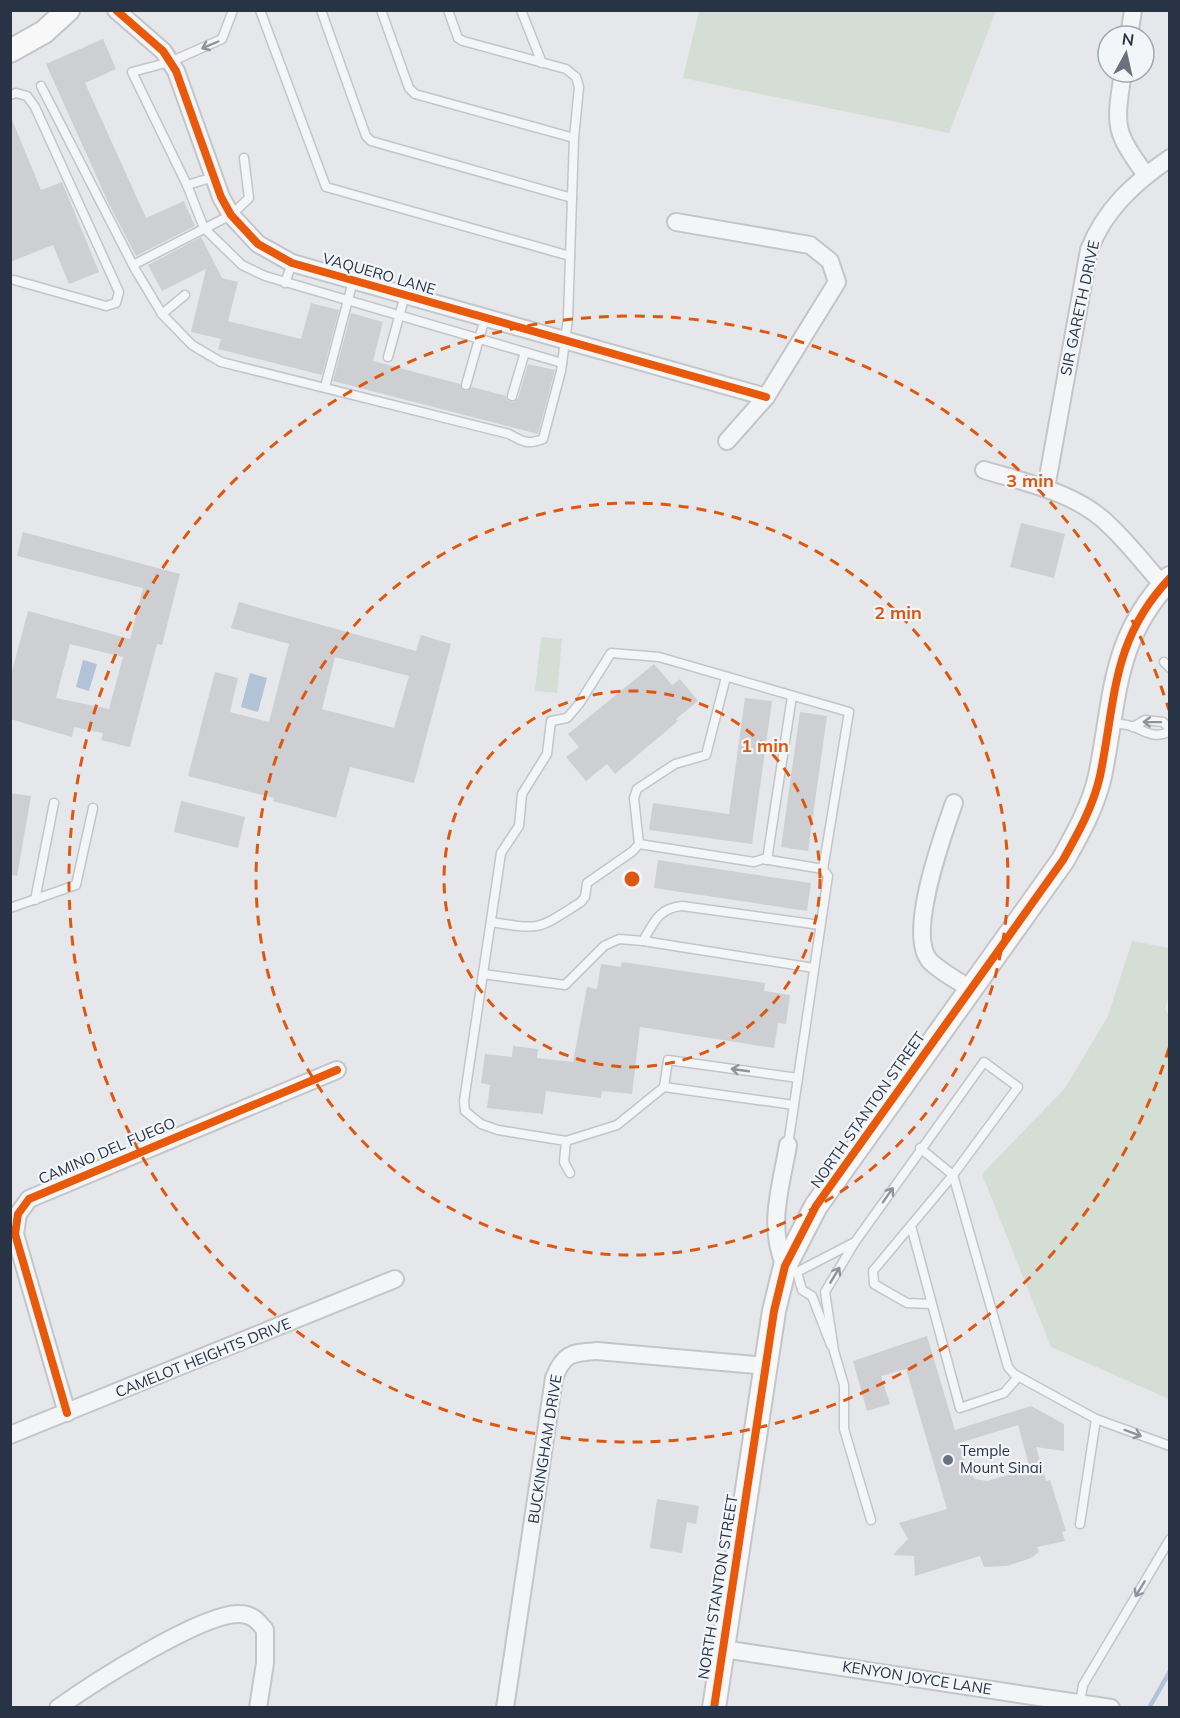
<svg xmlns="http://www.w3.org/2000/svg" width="1180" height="1718" font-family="Mulish,sans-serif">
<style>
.green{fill:#d5ded5}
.water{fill:#b2c3d7}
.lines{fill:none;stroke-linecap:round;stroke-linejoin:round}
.stream{stroke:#b2c3d7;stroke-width:4.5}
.building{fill:#cecfd3;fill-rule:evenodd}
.lane-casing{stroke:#c3c5c8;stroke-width:11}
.street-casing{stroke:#c3c5c8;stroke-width:20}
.secondary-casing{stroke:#c3c5c8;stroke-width:26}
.lane{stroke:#f4f5f7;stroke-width:8}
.street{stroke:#f4f5f7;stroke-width:16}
.secondary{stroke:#f8f8f8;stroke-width:22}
.cycleway-casing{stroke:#f3f6f9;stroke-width:11}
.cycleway{stroke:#e8590c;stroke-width:8}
.oneway{stroke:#8e949e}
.ring{fill:none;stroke:#de570f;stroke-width:3;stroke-dasharray:10 8}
.poi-dot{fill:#6b727f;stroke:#f3f6f9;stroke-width:2}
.labels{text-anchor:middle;stroke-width:4.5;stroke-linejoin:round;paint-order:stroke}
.street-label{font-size:15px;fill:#293346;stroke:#f3f6f9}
.poi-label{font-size:15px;fill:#293346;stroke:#f3f6f9;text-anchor:start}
.centre{fill:#de570f;stroke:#f3f6f9;stroke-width:3}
.ring-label{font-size:18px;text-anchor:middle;font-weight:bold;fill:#de570f;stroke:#f3f6f9;stroke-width:4.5;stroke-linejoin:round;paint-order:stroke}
</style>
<rect width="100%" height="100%" fill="#e5e7ea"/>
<g class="green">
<path d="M699 11V10L996 11 949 133 683 78Z"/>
<path d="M541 637 562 639 557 693 535 691Z"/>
<path d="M1132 941 1169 948V994L1165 1009 1170 1018 1169 1399 1051 1347 982 1174 1065 1088 1108 1016Z"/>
</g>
<g class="water">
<path d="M83 660 97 664 89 691 76 687Z"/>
<path d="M250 673 267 678 258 712 241 707Z"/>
</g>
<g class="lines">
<path class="stream" d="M1149 1708 1170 1671"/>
</g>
<g class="building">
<path d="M103 39 116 69 85 83 146 218 184 201 195 226 136 256 108 202 46 64Z"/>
<path d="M10 115 41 190 62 182 99 272 69 284 53 245 10 262Z"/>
<path d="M201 237 222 278 238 282 228 321 301 339 311 303 339 310 322 375 218 349 221 339 191 332 206 269 162 291 148 265Z"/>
<path d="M351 313 383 322 373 361 460 384 465 391 472 387 506 396 508 401 513 402 518 398 528 364 555 370 538 434 333 381Z"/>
<path d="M1021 523 1065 534 1054 578 1010 567Z"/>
<path d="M23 532 180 574 162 645 157 644 130 747 101 740 103 733 74 727 72 737 10 719V679L28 611 130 639 143 588 17 556ZM70 644 123 657 109 709 56 698Z"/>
<path d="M239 602 416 651 421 635 451 644 414 783 350 767 336 818 273 801 274 798 188 776 215 672 238 678 230 712 269 722 289 644 231 628ZM335 657 409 676 394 728 322 709Z"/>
<path d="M654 664 672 685 680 679 698 701 676 719 678 721 615 774 607 764 586 781 566 757 579 747 568 734Z"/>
<path d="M745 698 772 701 752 844 649 830 653 803 729 814Z"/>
<path d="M800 712 827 716 808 851 781 847Z"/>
<path d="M10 793 31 796 17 876 10 875Z"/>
<path d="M181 801 245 817 238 848 174 832Z"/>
<path d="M658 860 811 883 807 911 654 888Z"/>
<path d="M622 962 765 983 764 991 790 995 786 1024 778 1023 774 1048 640 1027 632 1094 602 1091 601 1098 546 1091 543 1114 487 1108 490 1085 481 1083 485 1054 512 1057 513 1046 538 1049 537 1058 573 1062 587 987 597 989 601 964 621 967Z"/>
<path d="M927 1336 955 1430 1031 1406 1064 1424V1451L1036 1447 1046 1481 1050 1480 1066 1531 1062 1532 1065 1541 1037 1547 1039 1552 1031 1558 1007 1566 984 1567 980 1556 915 1576 914 1556 893 1555 908 1539 899 1523 947 1509 906 1369 881 1376 890 1404 867 1411 853 1361ZM1018 1425 1030 1469 987 1481 975 1479 967 1470 959 1443Z"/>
<path d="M657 1499 699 1506 696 1524 687 1522 682 1553 650 1548Z"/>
</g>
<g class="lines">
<g class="lane-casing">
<g id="lane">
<path d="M233 10 222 39 170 62 132 72 187 185 204 228 242 265 265 276 562 363"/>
<path d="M260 10 326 187 570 256"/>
<path d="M321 10 366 136 371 141 572 198"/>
<path d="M381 10 409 88 415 94 574 138"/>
<path d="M521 10 542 63"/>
<path d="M41 86 135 269 162 314 192 345 221 362 509 434C523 442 528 445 543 439L561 371 568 318 574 138 579 87 576 77 566 69 463 41 458 38 448 10"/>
<path d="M10 95 16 93 27 96 35 107 119 292 116 303 106 306 14 280"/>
<path d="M187 185 214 177"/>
<path d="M133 265 231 215 249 198 244 158"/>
<path d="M285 283 292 263"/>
<path d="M162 314 185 295"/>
<path d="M388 357 405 295"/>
<path d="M466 385 485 318"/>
<path d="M325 387 353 281"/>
<path d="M512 396 525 352"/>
<path d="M1164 662 1170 668"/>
<path d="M1111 723C1117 724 1125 724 1131 726 1146 731 1154 740 1170 731"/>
<path d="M1133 727 1145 720 1163 722 1170 729"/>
<path d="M639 844 754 862 763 859 823 869 828 876 788 1145"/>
<path d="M767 860 792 696"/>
<path d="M35 900 54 803"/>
<path d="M10 908 76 885 93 808"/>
<path d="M491 922C542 930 537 930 581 902L585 897 587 883 633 851 639 844 634 798 637 789 675 764 706 755 726 677"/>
<path d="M643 941 814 968"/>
<path d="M483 974 565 985 604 946 619 939 643 941C654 922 659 908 682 906L820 925"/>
<path d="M798 1078 668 1060 664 1087 617 1125 566 1141 498 1130 481 1124 465 1111 464 1101 501 853 519 826 522 794 547 754 551 721 567 718 579 704 611 653 659 657 849 712 823 869"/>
<path d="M664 1087 794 1105"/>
<path d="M566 1141 564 1162 570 1173"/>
<path d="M920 1148 953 1175 1008 1367 1014 1374 1096 1419 1080 1524"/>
<path d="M911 1226 960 1408 1004 1393 1018 1377"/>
<path d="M794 1270 797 1272 855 1242"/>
<path d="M797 1272 802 1290 812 1296 831 1345"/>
<path d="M1096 1419 1170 1446"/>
<path d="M871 1520 844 1429V1385L834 1351 825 1292 855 1242 984 1062 1018 1087 953 1175 873 1271 874 1284 907 1303 930 1304"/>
<path d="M1080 1703 1083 1685 1170 1539"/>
</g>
</g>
<g class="street-casing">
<g id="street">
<path d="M116 10 163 51 176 71 221 197 231 215 258 244 292 263 766 397"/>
<path d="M1129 36 1133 10"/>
<path d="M1123 72C1115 126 1113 130 1146 175"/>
<path d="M676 222 810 245 830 261 837 282 766 397 727 441"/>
<path d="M984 470C1027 483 1078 493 1110 526 1129 544 1145 565 1163 585"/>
<path d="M1046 488 1089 250C1105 209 1134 183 1170 158"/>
<path d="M954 803C943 835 907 932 929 960 939 971 958 981 971 989"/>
<path d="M785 1266C767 1226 781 1187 788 1145"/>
<path d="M67 1413 15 1234 18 1214 29 1199 337 1070"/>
<path d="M10 1435 395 1279"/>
<path d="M723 1649 1111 1708"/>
<path d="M58 1708C91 1684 202 1613 239 1614 252 1614 258 1621 265 1630V1663L258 1708"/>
<path d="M505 1708 554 1378C564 1353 571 1353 597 1351L766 1366"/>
</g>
</g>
<g class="secondary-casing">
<g id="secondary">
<path d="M10 51 44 32 68 10"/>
<path d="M714 1708 774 1311 785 1266 816 1206 1063 860C1078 833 1093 807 1100 776 1116 699 1111 640 1170 578"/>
</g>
</g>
<use href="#lane" class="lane"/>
<use href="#street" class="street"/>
<use href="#secondary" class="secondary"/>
<g class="cycleway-casing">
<g id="cycleway">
<path d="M116 10 163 51 176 71 221 197 231 215 258 244 292 263 766 397"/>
<path d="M67 1413 15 1234 18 1214 29 1199 337 1070"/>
<path d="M714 1708 774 1311 785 1266 816 1206 1063 860C1078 833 1093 807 1100 776 1116 699 1111 640 1170 578"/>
</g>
</g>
<use href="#cycleway" class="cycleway"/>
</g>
<defs><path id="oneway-shaft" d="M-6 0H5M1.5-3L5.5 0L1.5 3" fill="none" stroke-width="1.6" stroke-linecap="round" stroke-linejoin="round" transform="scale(1.5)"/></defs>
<g class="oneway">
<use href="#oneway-shaft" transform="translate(210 45) rotate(157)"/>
<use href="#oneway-shaft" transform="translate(1152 722) rotate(-179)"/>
<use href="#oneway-shaft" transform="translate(740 1070) rotate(-172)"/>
<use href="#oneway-shaft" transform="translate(888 1195) rotate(-55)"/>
<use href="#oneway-shaft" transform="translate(835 1275) rotate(-59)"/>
<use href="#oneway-shaft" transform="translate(1133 1433) rotate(20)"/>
<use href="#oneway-shaft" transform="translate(1140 1589) rotate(121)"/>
</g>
<g class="ring">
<circle cx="632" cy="879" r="188"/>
<circle cx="632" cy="879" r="376"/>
<path d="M1169 1048A563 563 0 1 1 1169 710"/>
</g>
<circle class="poi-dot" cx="948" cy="1460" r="6"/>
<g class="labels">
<g class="street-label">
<text transform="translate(379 274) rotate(16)" y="5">VAQUERO LANE</text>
<text transform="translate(1080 308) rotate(-78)" y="5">SIR GARETH DRIVE</text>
<text transform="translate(868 1110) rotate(-55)" y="5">NORTH STANTON STREET</text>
<text transform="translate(107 1151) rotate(-23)" y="5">CAMINO DEL FUEGO</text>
<text transform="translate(203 1358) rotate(-22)" y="5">CAMELOT HEIGHTS DRIVE</text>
<text transform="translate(545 1449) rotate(-81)" y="5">BUCKINGHAM DRIVE</text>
<text transform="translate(718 1587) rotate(-81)" y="5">NORTH STANTON STREET</text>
<text transform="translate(917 1678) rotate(9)" y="5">KENYON JOYCE LANE</text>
</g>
<g class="poi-label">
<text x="960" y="1456">Temple<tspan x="960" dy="17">Mount Sinai</tspan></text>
</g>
</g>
<circle cx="632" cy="879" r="9" class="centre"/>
<g class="ring-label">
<text x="1030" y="487">3 min</text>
<text x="898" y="619">2 min</text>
<text x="765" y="752">1 min</text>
</g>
<rect width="1180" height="1718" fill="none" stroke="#293346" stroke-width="24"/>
<g transform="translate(1126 54) rotate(8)"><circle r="28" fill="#f3f6f9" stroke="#a2a8b1" stroke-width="1.5"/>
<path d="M0-4.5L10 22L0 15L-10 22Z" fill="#6b727f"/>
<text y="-9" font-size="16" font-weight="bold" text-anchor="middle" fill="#293346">N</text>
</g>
</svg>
